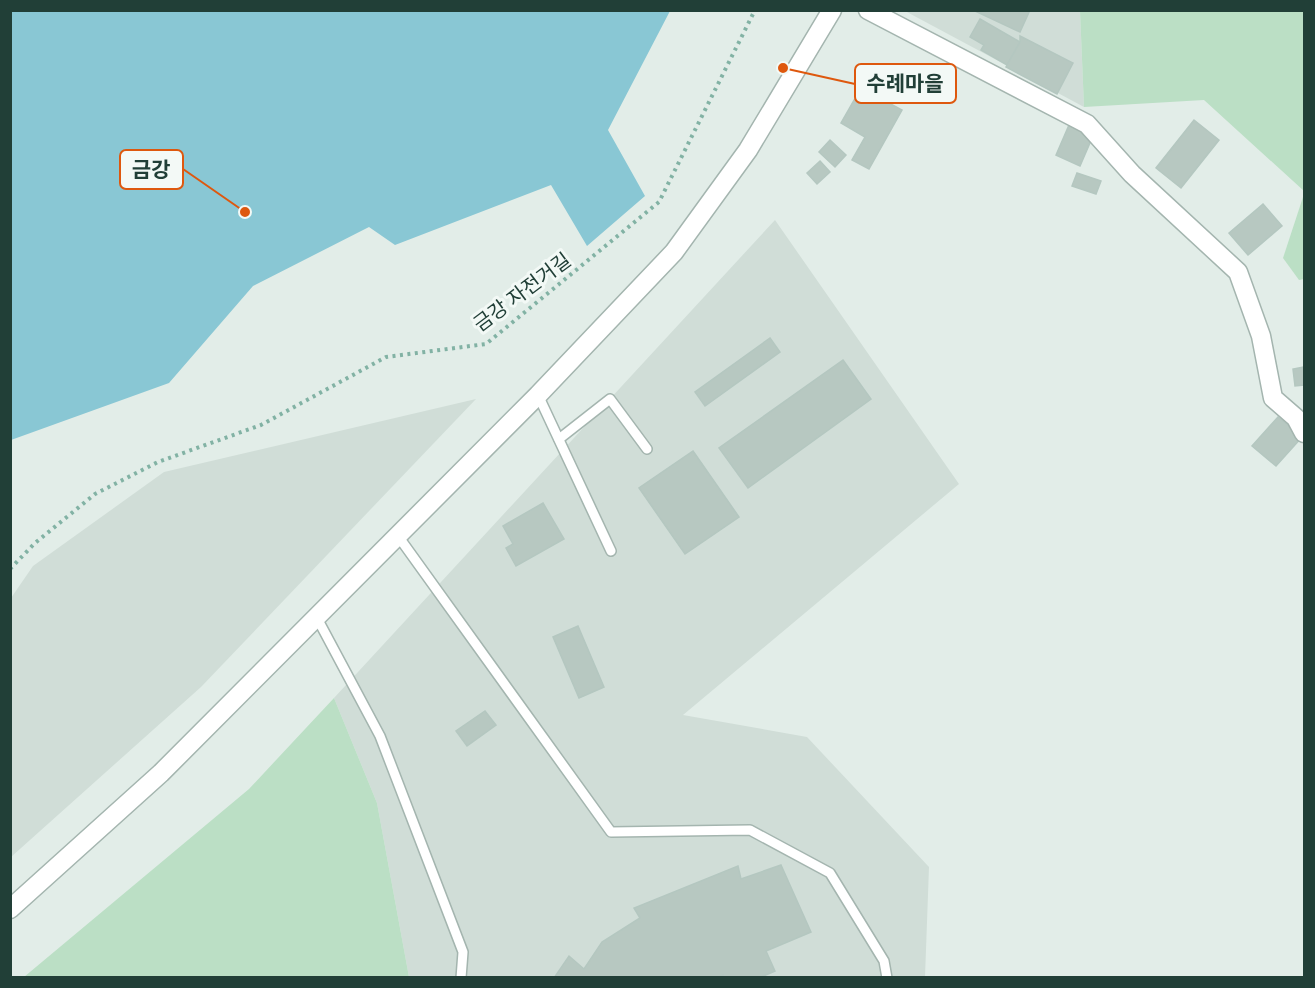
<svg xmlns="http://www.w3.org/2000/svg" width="1315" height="988" font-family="Lato,'Noto Sans KR',sans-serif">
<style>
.built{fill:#d0ddd7}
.green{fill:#bbdfc5}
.water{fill:#89c7d4}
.building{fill:#b7c8c1;stroke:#b4c7c0;stroke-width:1.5}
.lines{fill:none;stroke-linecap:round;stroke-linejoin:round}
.service-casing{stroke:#a4b5af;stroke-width:12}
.minor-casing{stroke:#a4b5af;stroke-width:21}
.tertiary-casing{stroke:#a4b5af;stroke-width:21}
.path{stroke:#82b2a4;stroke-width:4;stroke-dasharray:3 4.5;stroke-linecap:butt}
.service{stroke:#fff;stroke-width:9}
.minor{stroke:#fff;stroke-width:18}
.tertiary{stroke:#fff;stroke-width:18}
.labels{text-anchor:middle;stroke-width:6;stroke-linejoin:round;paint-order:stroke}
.street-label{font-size:20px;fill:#213f37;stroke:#f3f9f6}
.leader{fill:none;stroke:#de580e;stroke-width:2}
.callout-dot{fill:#de580e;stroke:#f3f9f6;stroke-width:2}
.callout{fill:#f3f9f6;stroke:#de580e;stroke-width:2}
.callout-label{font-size:21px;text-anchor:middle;font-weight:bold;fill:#213f37}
</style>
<rect width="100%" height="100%" fill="#e2ede8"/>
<g class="built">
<path d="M905 11H1080L1084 107Z"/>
<path d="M775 220 959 484 683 715 807 737 929 867 925 977H409L377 803 334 698Z"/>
<path d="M476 399 201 687 11 857V598L33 566 164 472Z"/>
</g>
<g class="green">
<path d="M1080 11H1304V191L1204 100 1084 107Z"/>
<path d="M1304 194V279L1299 280 1283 258Z"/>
<path d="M334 698 377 803 409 977H24L249 789Z"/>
</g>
<path class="water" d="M11 10 670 11 608 130 645 196 587 246 551 185 395 245 369 227 253 286 169 383 11 440Z"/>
<g class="building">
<path d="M973 10H1030L1020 32Z"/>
<path d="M980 19 1020 42 1007 65 981 50 984 45 970 37Z"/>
<path d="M1020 36 1073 63 1057 94 1006 67 1020 42Z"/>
<path d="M861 88 902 110 869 169 852 160 865 137 841 123Z"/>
<path d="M1194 120 1219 140 1181 188 1156 168Z"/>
<path d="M1069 125 1093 136 1080 166 1056 155Z"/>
<path d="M830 140 846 155 835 167 819 152Z"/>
<path d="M820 161 830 172 817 184 807 173Z"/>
<path d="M1077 173 1101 181 1096 194 1072 186Z"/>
<path d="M1263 204 1282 226 1248 255 1229 233Z"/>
<path d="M770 338 780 352 705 406 695 392Z"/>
<path d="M843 360 871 399 748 488 719 448Z"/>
<path d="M1304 367V385L1295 386 1293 369Z"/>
<path d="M1278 417 1302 437 1276 466 1252 446Z"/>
<path d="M693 451 739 517 685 554 639 488Z"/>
<path d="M543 503 564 539 516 566 506 548 513 544 503 526Z"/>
<path d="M578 626 604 687 579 698 553 637Z"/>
<path d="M485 711 496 725 467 746 456 731Z"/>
<path d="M781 865 811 932 766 951 775 971 759 978H724L723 975 717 978H554L569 956 584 969 602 942 640 918 634 908 738 866 741 879Z"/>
</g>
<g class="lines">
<g class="service-casing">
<g id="service">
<path d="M538 395 611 551"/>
<path d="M559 439 610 399 647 449"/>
<path d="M398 536 611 832 750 830 830 873 884 961 887 978"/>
<path d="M317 618 380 736 463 952 461 978"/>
</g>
</g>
<g class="minor-casing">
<path id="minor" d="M868 10 1087 124 1132 174 1238 272 1261 336 1273 398 1296 418 1304 433"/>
</g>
<g class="tertiary-casing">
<path id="tertiary" d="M10 909 161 773 538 395 674 252 748 150 832 10"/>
</g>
<path class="path" d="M10 569 35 543 95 494 158 462 261 425 386 357 486 344 659 202 755 10"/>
<use href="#service" class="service"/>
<use href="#minor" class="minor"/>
<use href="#tertiary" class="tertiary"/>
</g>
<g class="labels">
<g class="street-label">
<text transform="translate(522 292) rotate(-37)" y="7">금강 자전거길</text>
</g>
</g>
<path class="leader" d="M783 68L855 84M245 212L183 169"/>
<g class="callout-dot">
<circle cx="783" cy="68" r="6"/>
<circle cx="245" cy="212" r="6"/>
</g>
<g class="callout">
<rect x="855" y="64" width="101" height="39" rx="6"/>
<rect x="120" y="150" width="63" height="39" rx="6"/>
</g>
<g class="callout-label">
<text x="905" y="91">수례마을</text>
<text x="151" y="177">금강</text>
</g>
<rect width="1315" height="988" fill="none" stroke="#213f37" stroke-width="24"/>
</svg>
